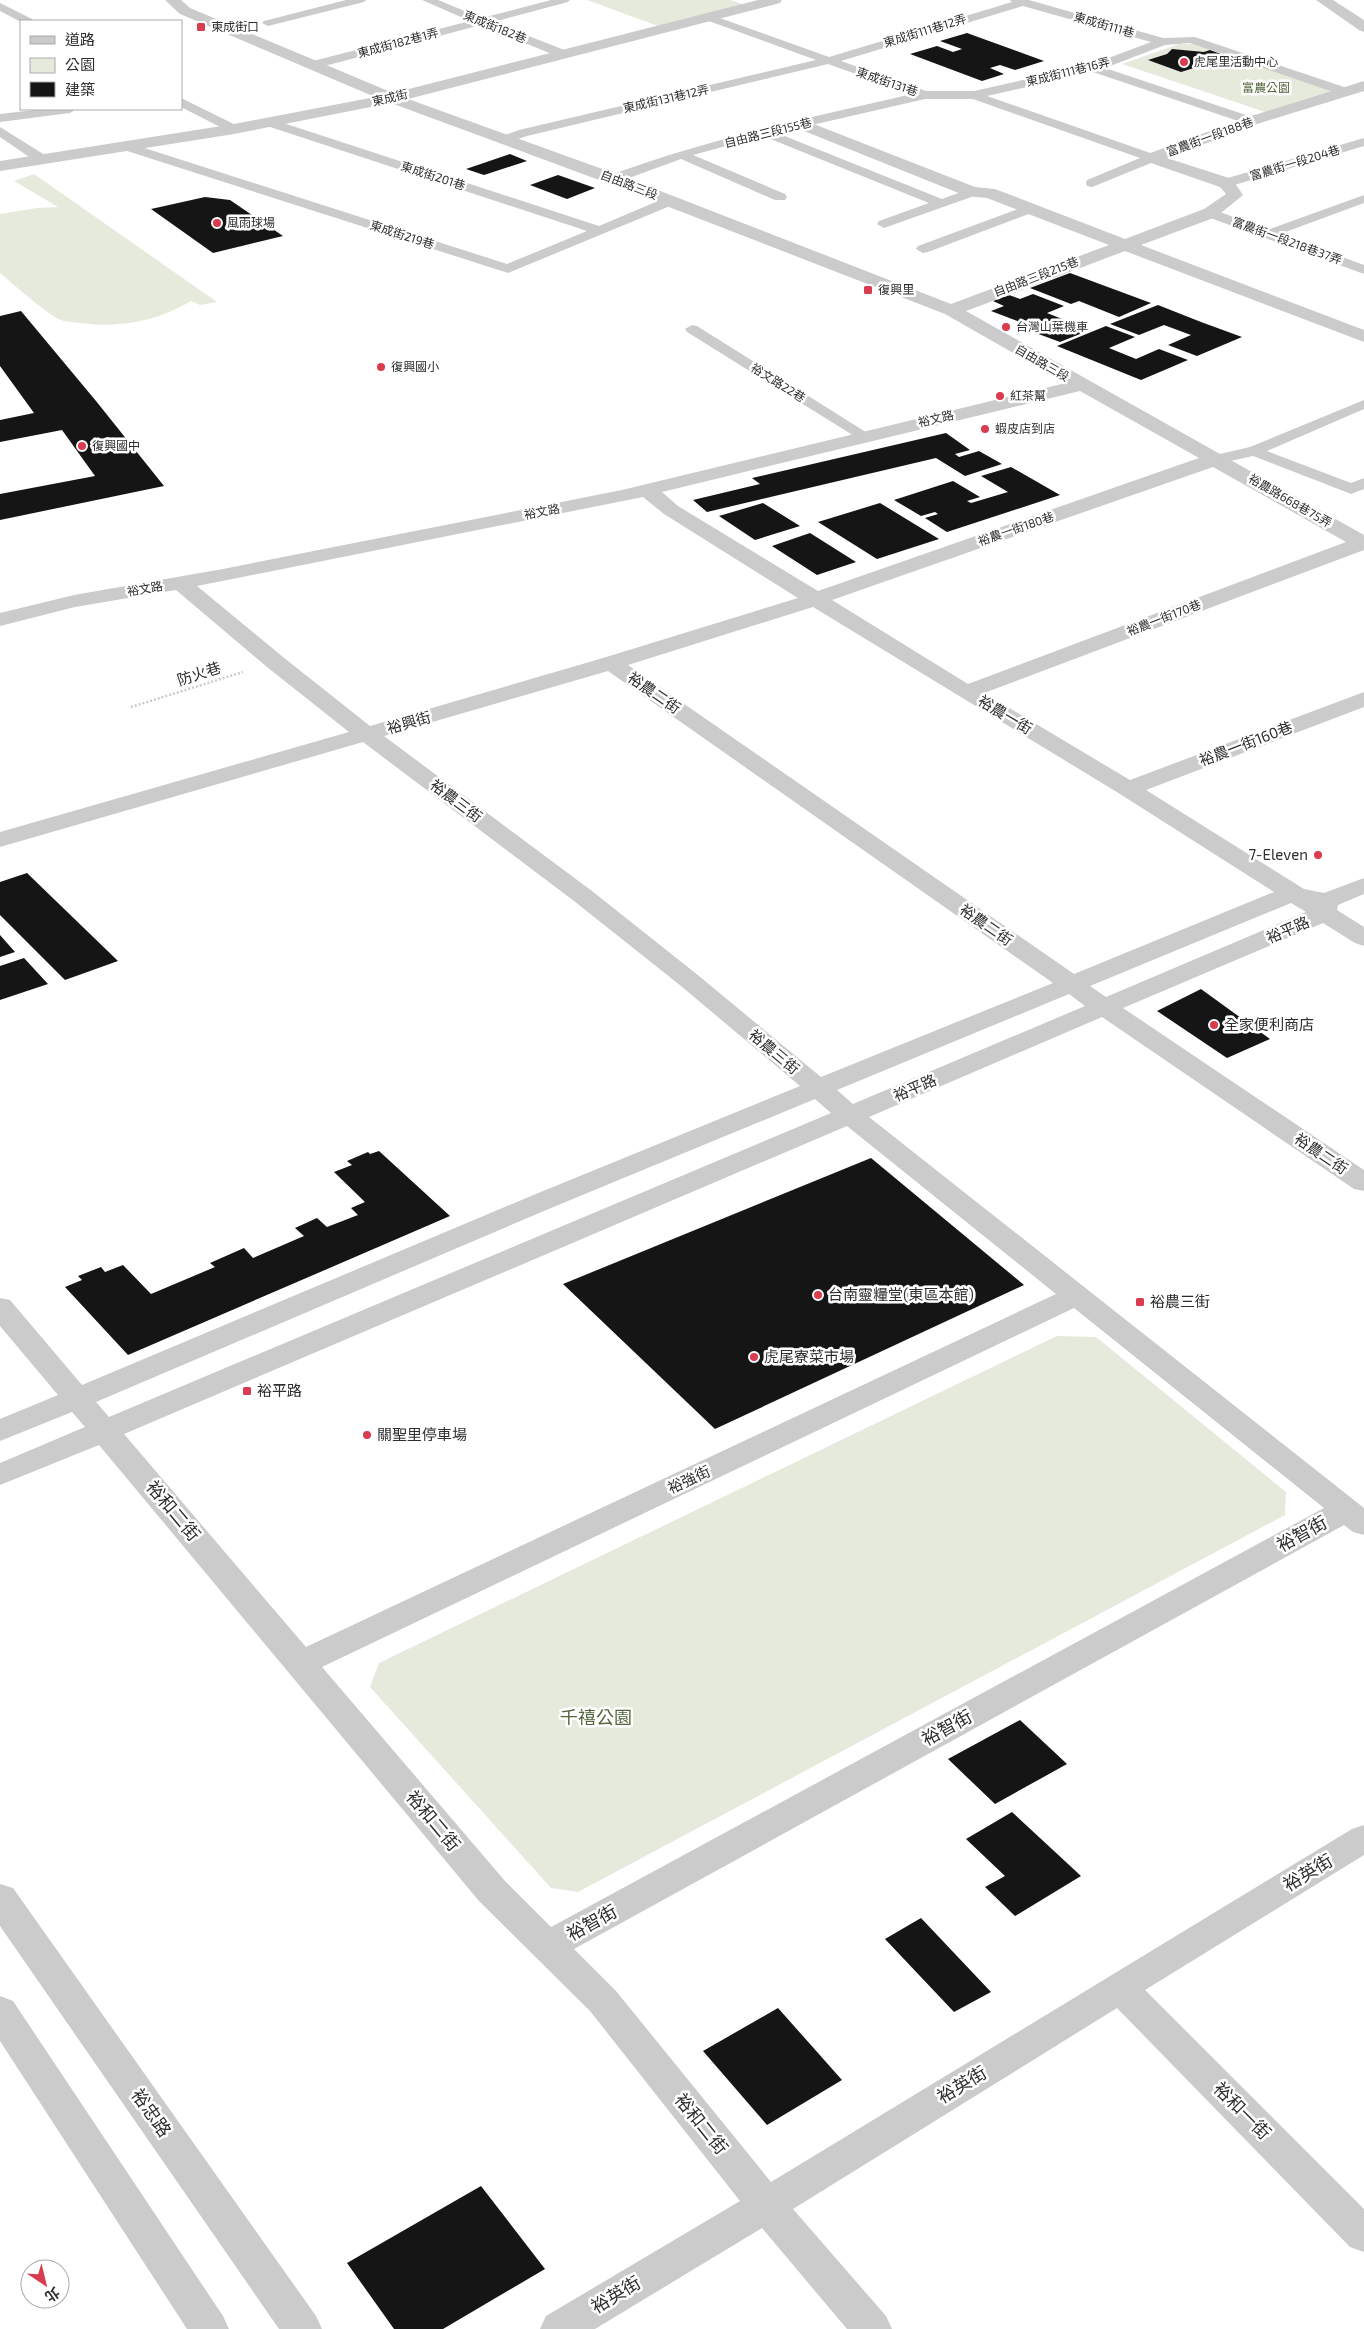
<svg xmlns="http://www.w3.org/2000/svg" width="1364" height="2329" font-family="'Exo 2','Noto Sans TC',sans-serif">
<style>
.green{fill:#e5eadc}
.building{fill:#151515}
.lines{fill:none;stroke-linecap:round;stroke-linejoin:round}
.path{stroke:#cbcbcb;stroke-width:2.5;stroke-dasharray:2 2;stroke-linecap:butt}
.service{fill:#cbcbcb;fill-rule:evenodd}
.minor{fill:#cbcbcb;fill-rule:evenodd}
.tertiary{fill:#cbcbcb;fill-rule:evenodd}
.poi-dot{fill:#d93b4f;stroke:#fff;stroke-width:2}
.labels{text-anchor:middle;stroke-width:5;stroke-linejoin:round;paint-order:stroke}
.far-street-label{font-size:12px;fill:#2e2e2e;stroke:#fff}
.far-poi-label{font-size:12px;fill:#2e2e2e;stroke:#fff;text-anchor:start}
.far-park-label{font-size:12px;fill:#53663e;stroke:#fff}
.street-label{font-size:15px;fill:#2e2e2e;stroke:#fff}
.poi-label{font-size:15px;fill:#2e2e2e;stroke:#fff;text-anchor:start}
.near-street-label{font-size:18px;fill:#2e2e2e;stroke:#fff}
.near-park-label{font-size:18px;fill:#53663e;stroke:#fff}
</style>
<rect width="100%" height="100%" fill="#fff"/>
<g class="green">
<path d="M587 0H731L747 6 658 26Z"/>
<path d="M1179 44H1207L1342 89 1268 113 1122 64Z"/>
<path d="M34 174 217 302 200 305 191 301C157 322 118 328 80 323 74 322 66 322 61 320 49 316 12 283 0 273V214L37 208 58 207 14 181Z"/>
<path d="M1057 1336 1096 1337 1286 1492 1285 1515 578 1892 551 1888 370 1687 379 1663Z"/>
</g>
<g class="building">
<path d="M967 33 1044 61 1015 70 1000 65 990 68 1004 74 982 81 910 54 937 46 953 52 962 49 940 41Z"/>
<path d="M1172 49 1204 52 1210 50 1229 57 1181 72 1148 60 1167 54Z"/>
<path d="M510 154 527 161 484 175 466 169Z"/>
<path d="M558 175 595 188 567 199 530 185Z"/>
<path d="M205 197 230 200 283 236 213 253 151 209Z"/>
<path d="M1070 273 1151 303 1119 317 1079 301 1071 304 1030 288Z"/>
<path d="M1033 294 1064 306 1047 313 1090 330 1060 342 1025 329 1031 326 991 311 1004 306 993 301 1009 295 1020 299Z"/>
<path d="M1158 305 1201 322 1242 337 1197 356 1168 345 1191 335 1164 325 1139 335 1110 324Z"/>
<path d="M21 311 96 401 164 486 0 520V494L95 476 62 430 0 442V420L34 413 0 366V316Z"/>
<path d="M1106 326 1135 337 1109 348 1136 359 1159 349 1188 360 1141 380 1057 346Z"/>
<path d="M946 433 970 450 955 454 959 457 979 451 1002 464 965 476 936 458 707 512 693 500 760 484 752 478Z"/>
<path d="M1011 467 1060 495 947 532 925 518 938 514 935 512 921 516 894 500 953 481 980 497 967 501 971 503 1008 492 981 476Z"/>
<path d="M763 503 800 526 755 540 719 516Z"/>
<path d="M880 503 939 539 877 559 818 522Z"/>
<path d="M810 533 856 562 817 575 772 546Z"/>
<path d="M27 873 118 961 65 980 0 915V882Z"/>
<path d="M0 935 15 952 0 957Z"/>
<path d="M24 958 48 984 0 1000V966Z"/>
<path d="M1201 989 1270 1039 1227 1058 1157 1011Z"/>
<path d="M379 1151 450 1216 128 1355 65 1287 82 1280 78 1276 101 1267 105 1272 123 1265 151 1294 215 1267 210 1263 244 1248 253 1258 304 1236 295 1228 317 1218 327 1227 358 1215 351 1208 365 1202 334 1172 352 1165 347 1161 368 1152 370 1154Z"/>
<path d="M871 1158 1024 1285 715 1429 563 1284Z"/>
<path d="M1020 1720 1067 1764 995 1804 948 1759Z"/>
<path d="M1012 1812 1081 1876 1015 1916 985 1887 1005 1876 966 1839Z"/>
<path d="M921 1918 991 1992 954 2012 885 1939Z"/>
<path d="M778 2008 842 2080 767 2125 703 2051Z"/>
<path d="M481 2186 545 2269 443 2329H394L347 2263Z"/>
</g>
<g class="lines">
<path class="path" d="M131 707 243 672"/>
<g class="service">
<path d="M346 0H366L364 2 268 26 262 23 264 21Z"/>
<path d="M422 0H438L482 18 551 0H570L568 2 493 22 567 51 569 54 567 57H559L481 25 313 69 307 65 309 62 470 21Z"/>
<path d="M1010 0H1029L1163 38 1195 37 1350 89 1352 92 1346 96 1342 95 1190 43 1165 45 1105 68 1255 118 1257 121 1255 124H1247L1093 72 987 96 1156 155 1157 158 1156 161 1092 187 1087 186 1086 183 1087 180 1140 158 973 99H925L777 133 942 199 972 188 979 192 977 195 884 228 877 224 879 221 929 203 763 136 693 155 785 194 787 197 785 200H775L681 159 618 182H608L607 179 608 176C707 139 809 118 912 94L828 64 527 136 504 144 498 140 500 137 519 130 816 60 706 20 704 18 706 16H714L829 57 1012 2ZM1023 6 1151 42 1090 65 974 91H926L841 61Z"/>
<path d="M0 3 32 19 34 21 21 22 0 11Z"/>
<path d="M181 98 238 126 240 129 234 133 230 132 181 107Z"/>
<path d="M43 109H76L70 113 0 122V114Z"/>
<path d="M268 118 599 226 665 198 670 197 677 201 675 204 508 273 124 150 122 147 124 144H132L507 264 587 231 264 125 262 122Z"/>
<path d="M0 127 48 157 49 160 48 163H38L0 137Z"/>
<path d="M1364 138V146L1231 186H1221L1220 183 1221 180Z"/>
<path d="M1364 195V203L1280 234 1364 265V274L1205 216 1203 213 1205 210H1215L1267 230Z"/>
<path d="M1029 205 1036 209 1034 212 928 252 923 253 916 249 918 246Z"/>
<path d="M692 325 697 326 872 436 869 439H859L687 332 685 329Z"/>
<path d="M1364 400V409L1267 451 1351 483 1364 478V489L1351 494 1346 492 1253 456 1216 464 1208 459 1211 456 1250 447Z"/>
</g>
<g class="minor">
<path d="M165 0H181L190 8 393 93 758 0H782L780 3 408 99 619 175 951 304 1109 245 987 198 966 196 794 127 792 124 794 121H806L975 187 995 189 1125 239 1204 209 1226 194 1220 187 1145 161 1143 158 1145 155 1245 118 1364 81V91L1257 124 1167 158 1232 179 1243 195 1216 217 1141 245 1364 330V342L1125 251 966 311 1364 535V550L984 693 1130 780 1364 692V707L1146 790 1304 889 1324 893 1364 878V894L1338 905 1337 910 1364 927V946L1355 943 1323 923 1123 1008 1364 1170V1191L1354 1189 1102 1017 869 1117 1364 1508V1535L1353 1532 1344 1525 574 1949 616 1991 771 2182 1352 1829 1364 1825V1855L1145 1990 1364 2209V2252L1350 2247 1117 2008 793 2209 886 2316 892 2329H847L762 2228 595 2329H540L546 2316 740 2201 590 2011 479 1901 99 1445 0 1485V1463L85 1427 72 1412 0 1441V1419L58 1395 0 1326V1298L10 1300 82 1385 531 1196 800 1086 681 986 574 901 363 742 0 847V832L349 732 267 667 176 590 75 607 0 626V613L74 595 223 569 622 490 1066 383 945 314 607 183 391 103 234 134 0 171V161L234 124 375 97 180 14ZM1080 391 1199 458 818 591 678 506 662 492ZM1213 467 1346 542 968 684 832 600ZM643 497 664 514 798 598 603 658 370 726 283 657 197 586ZM813 607 1120 794 1274 892 1074 974 628 665ZM608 671 1053 983 821 1077 699 976 592 891 384 736ZM1291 903 1306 912 1106 997 1090 986ZM1069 994 1085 1006 853 1104 837 1090ZM815 1099 831 1113 109 1417 96 1402 551 1208ZM847 1126 1056 1294 306 1647 124 1434ZM1074 1308 1324 1508 551 1927 505 1881 322 1667Z"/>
<path d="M1316 0H1333L1364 20V32L1359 30Z"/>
</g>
<g class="tertiary">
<path d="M0 1884 13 1888 316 2316 322 2329H279L0 1926Z"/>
<path d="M0 1996 13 2001 223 2316 229 2329H187L0 2041Z"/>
</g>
</g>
<g class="poi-dot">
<rect x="196" y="22" width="10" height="10" rx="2.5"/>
<circle cx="1184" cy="62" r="5"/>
<circle cx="217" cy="223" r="5"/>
<rect x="863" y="285" width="10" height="10" rx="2.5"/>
<circle cx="1006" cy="327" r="5"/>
<circle cx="381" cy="367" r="5"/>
<circle cx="1000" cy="396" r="5"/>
<circle cx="985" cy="429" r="5"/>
<circle cx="82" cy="446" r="5"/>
<circle cx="1318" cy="855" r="5"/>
<circle cx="1214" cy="1025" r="5"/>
<circle cx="818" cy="1295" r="5"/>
<rect x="1135" y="1297" width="10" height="10" rx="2.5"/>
<circle cx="754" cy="1357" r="5"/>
<rect x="242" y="1386" width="10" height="10" rx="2.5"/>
<circle cx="367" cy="1435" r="5"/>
</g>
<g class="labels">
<g class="far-street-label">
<text transform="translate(1104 25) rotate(16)" y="4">東成街111巷</text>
<text transform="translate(495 27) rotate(22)" y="4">東成街182巷</text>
<text transform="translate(925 31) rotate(-17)" y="4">東成街111巷12弄</text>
<text transform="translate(398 43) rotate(-15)" y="4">東成街182巷1弄</text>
<text transform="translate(1068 72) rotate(-14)" y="4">東成街111巷16弄</text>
<text transform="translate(887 82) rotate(19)" y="4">東成街131巷</text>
<text transform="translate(390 98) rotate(-13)" y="4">東成街</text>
<text transform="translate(666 99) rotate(-13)" y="4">東成街131巷12弄</text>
<text transform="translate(768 133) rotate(-14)" y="4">自由路三段155巷</text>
<text transform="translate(1210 137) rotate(-20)" y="4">富農街一段188巷</text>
<text transform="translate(1295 163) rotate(-17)" y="4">富農街一段204巷</text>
<text transform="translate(433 176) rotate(18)" y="4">東成街201巷</text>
<text transform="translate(629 185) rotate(21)" y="4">自由路三段</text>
<text transform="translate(402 235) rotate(18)" y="4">東成街219巷</text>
<text transform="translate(1287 241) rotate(20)" y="4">富農街一段218巷37弄</text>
<text transform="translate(1036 277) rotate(-21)" y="4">自由路三段215巷</text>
<text transform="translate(1042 363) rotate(30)" y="4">自由路三段</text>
<text transform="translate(778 383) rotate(32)" y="4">裕文路22巷</text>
<text transform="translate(936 419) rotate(-13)" y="4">裕文路</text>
<text transform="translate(1290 501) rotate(30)" y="4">裕農路668巷75弄</text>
<text transform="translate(542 512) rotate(-11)" y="4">裕文路</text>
<text transform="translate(1016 529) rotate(-19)" y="4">裕農一街180巷</text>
<text transform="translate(145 589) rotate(-10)" y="4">裕文路</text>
<text transform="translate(1164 618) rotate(-21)" y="4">裕農一街170巷</text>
</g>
<g class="far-poi-label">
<text x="211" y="31">東成街口</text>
<text x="1194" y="66">虎尾里活動中心</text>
<text x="227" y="227">風雨球場</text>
<text x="878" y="294">復興里</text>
<text x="1016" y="331">台灣山葉機車</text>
<text x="391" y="371">復興國小</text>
<text x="1010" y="400">紅茶幫</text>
<text x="995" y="433">蝦皮店到店</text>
<text x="92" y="450">復興國中</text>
</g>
<g class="far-park-label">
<text x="1266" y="92">富農公園</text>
</g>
<g class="street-label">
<text transform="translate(199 674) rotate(-18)" y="5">防火巷</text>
<text transform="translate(654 693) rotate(35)" y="5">裕農二街</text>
<text transform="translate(1005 715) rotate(31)" y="5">裕農一街</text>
<text transform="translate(409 723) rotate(-16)" y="5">裕興街</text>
<text transform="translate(1246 744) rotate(-21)" y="5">裕農一街160巷</text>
<text transform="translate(456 801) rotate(37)" y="5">裕農三街</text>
<text transform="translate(986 925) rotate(35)" y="5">裕農二街</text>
<text transform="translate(1288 930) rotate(-23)" y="5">裕平路</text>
<text transform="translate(774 1052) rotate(40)" y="5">裕農三街</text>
<text transform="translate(915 1088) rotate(-23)" y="5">裕平路</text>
<text transform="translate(1321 1154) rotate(34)" y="5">裕農二街</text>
<text transform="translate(689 1480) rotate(-25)" y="5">裕強街</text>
</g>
<g class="poi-label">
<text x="1308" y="860" text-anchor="end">7-Eleven</text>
<text x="1224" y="1030">全家便利商店</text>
<text x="828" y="1300">台南靈糧堂(東區本館)</text>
<text x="1150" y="1307">裕農三街</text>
<text x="764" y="1362">虎尾寮菜市場</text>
<text x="257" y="1396">裕平路</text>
<text x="377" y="1440">關聖里停車場</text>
</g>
<g class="near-street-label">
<text transform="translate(173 1511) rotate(50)" y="6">裕和二街</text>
<text transform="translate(1302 1534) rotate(-29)" y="6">裕智街</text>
<text transform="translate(947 1728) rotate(-29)" y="6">裕智街</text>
<text transform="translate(433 1821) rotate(50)" y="6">裕和二街</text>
<text transform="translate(1308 1873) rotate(-31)" y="6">裕英街</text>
<text transform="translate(592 1923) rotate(-29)" y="6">裕智街</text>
<text transform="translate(962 2085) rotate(-31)" y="6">裕英街</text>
<text transform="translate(1242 2111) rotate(45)" y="6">裕和一街</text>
<text transform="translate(151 2113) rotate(55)" y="6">裕忠路</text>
<text transform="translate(701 2124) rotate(51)" y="6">裕和二街</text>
<text transform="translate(616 2295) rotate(-31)" y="6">裕英街</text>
</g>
<g class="near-park-label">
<text x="596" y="1724">千禧公園</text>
</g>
</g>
<rect x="20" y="20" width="162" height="90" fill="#ffffff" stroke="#ababab"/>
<rect x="30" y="36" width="25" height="8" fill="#cbcbcb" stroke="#ababab"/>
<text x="65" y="45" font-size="15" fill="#2e2e2e">道路</text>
<rect x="30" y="58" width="25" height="15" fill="#e5eadc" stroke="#ababab"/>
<text x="65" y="70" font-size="15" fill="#2e2e2e">公園</text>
<rect x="30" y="82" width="25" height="15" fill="#151515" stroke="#ababab"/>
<text x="65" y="95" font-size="15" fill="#2e2e2e">建築</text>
<g transform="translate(45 2284) rotate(145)"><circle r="24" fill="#ffffff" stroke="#ababab"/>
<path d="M0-4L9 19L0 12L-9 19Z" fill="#d93b4f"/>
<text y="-8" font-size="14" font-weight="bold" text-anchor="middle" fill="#2e2e2e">北</text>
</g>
</svg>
